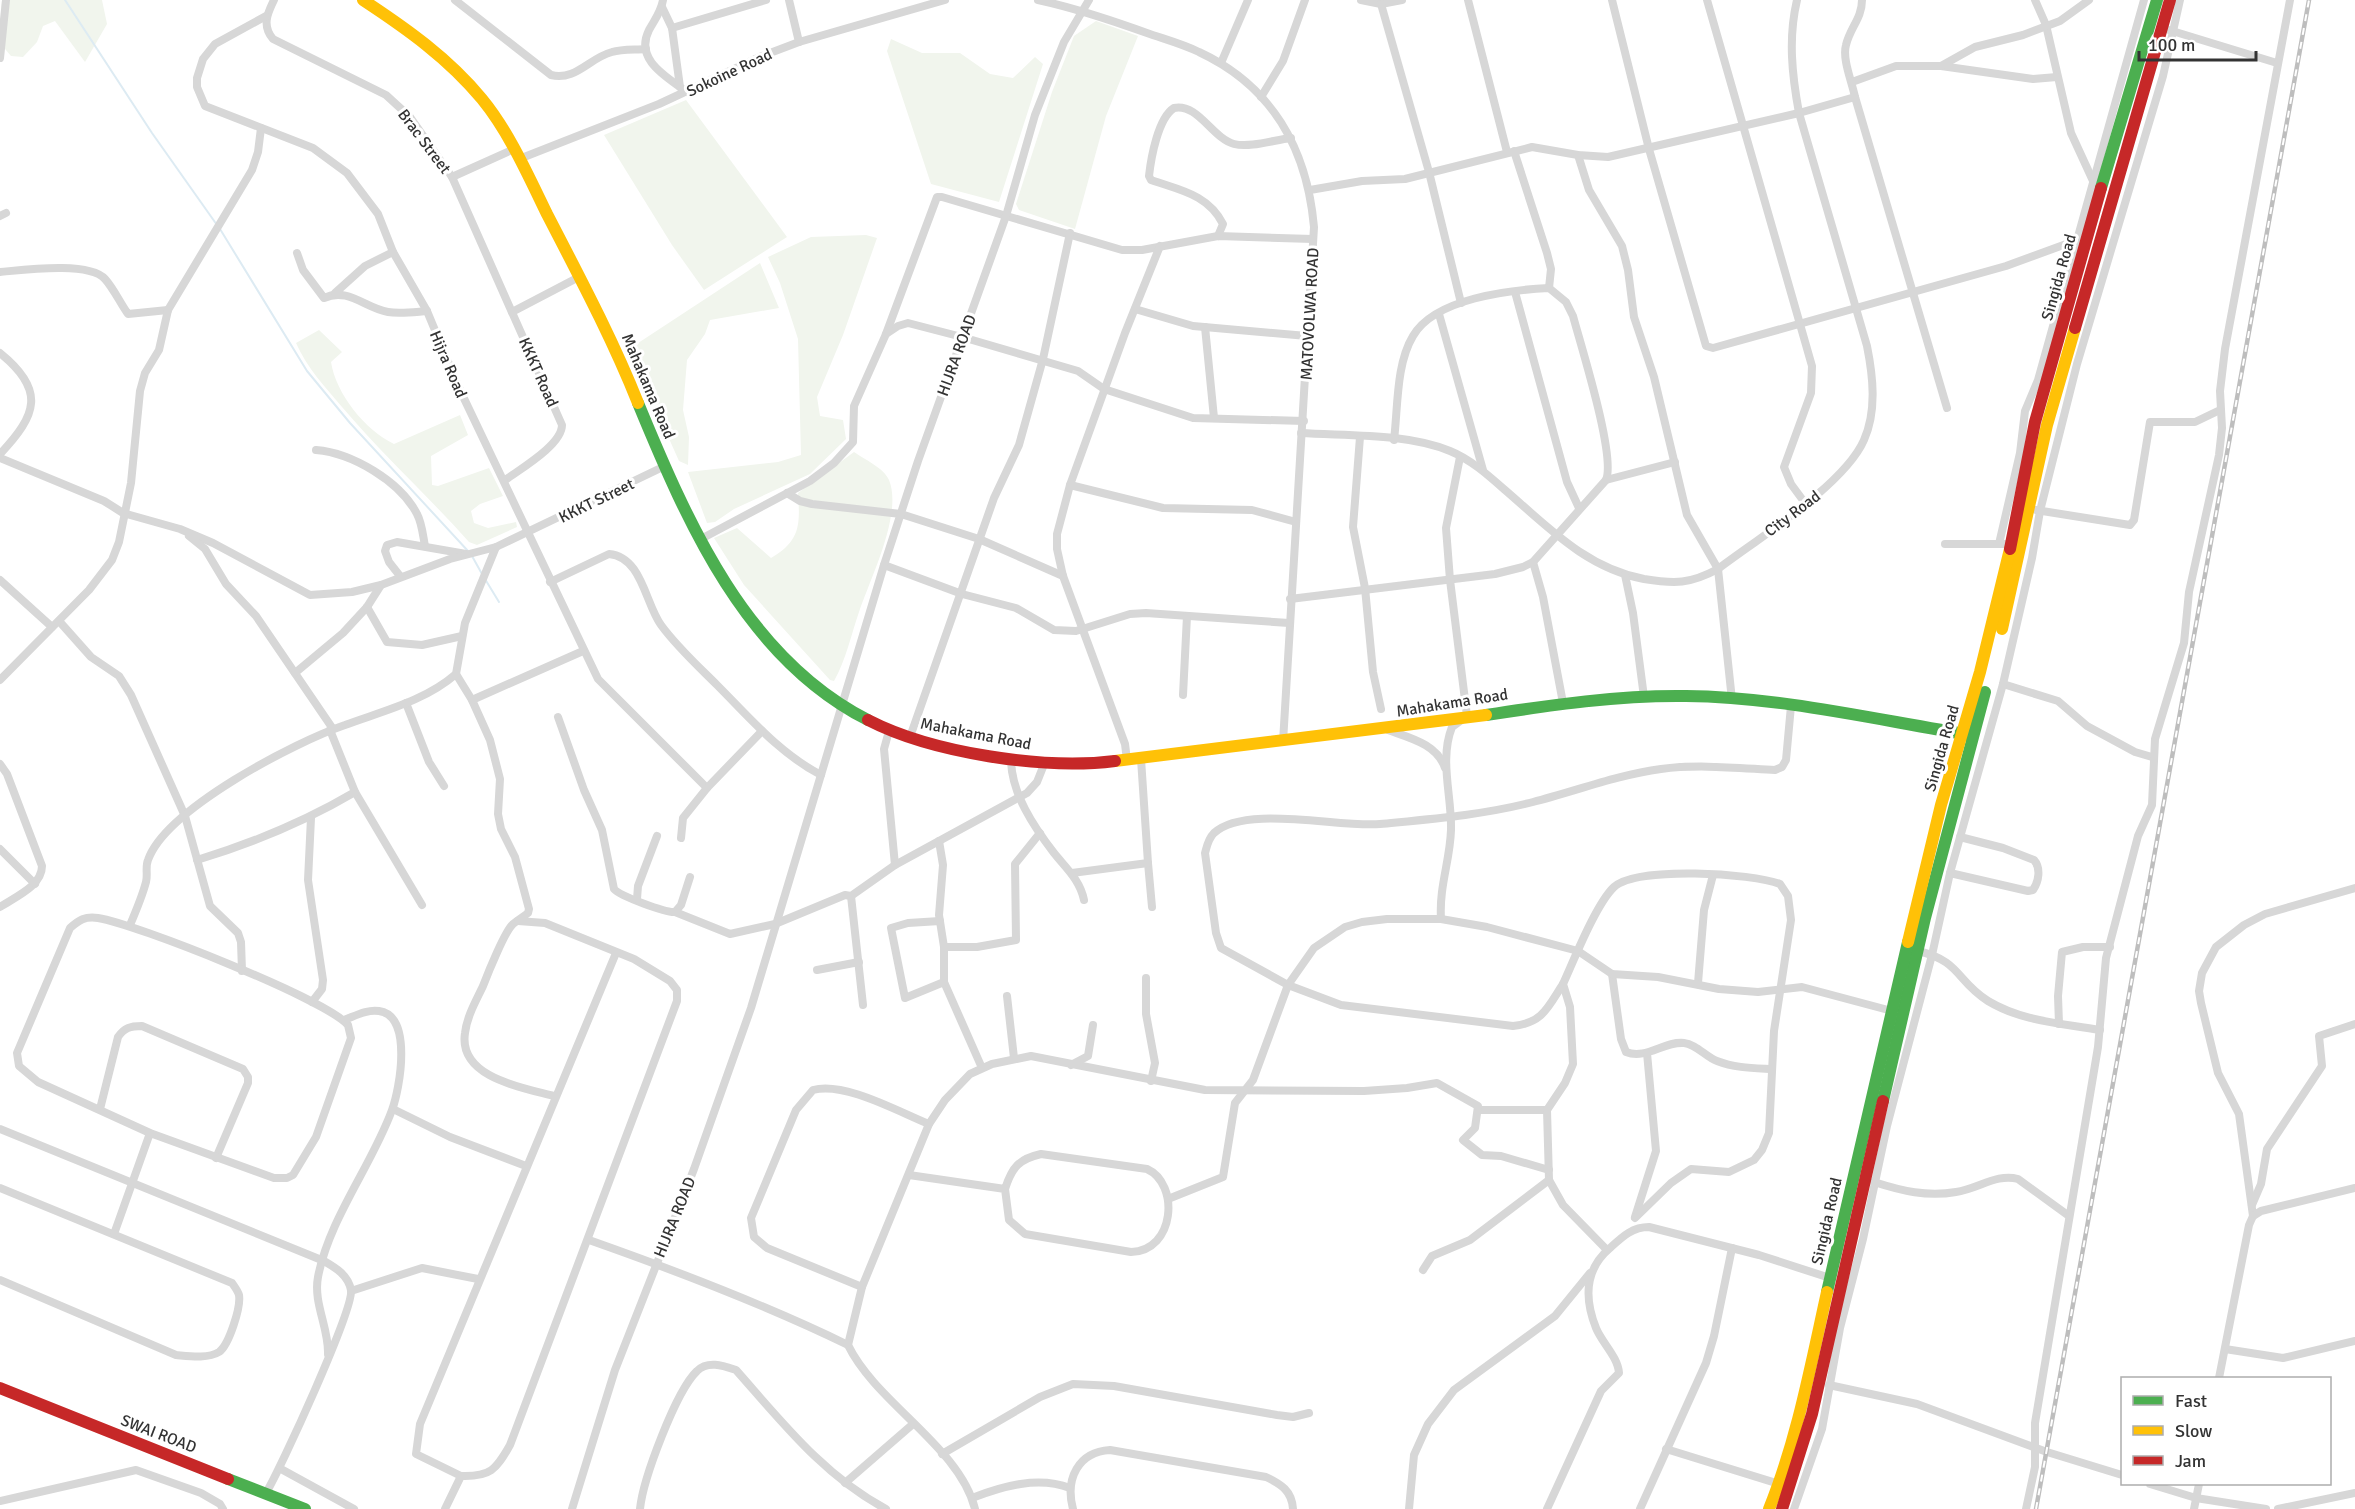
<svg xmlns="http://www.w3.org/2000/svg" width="2355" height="1509" font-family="Signika,sans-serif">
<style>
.green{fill:#f1f5ed}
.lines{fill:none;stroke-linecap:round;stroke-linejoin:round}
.stream{stroke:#ddebf3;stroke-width:2}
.street{stroke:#d7d7d7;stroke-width:8}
.fast{stroke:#4caf50;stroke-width:12}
.slow{stroke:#ffc107;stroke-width:12}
.jam{stroke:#c62828;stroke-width:12}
.rail-casing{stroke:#bebebe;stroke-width:4.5}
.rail{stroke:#fff;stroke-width:2;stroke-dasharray:7;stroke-linecap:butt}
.labels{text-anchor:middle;stroke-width:6;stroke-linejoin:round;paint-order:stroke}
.street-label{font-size:16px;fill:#333;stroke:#fff}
</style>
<rect width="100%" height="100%" fill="#fff"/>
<g class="green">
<path d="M2 0H102L107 24 85 62 55 21 43 26 37 42 23 57 11 56 0 43Z"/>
<path d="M1096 21 1138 36 1106 116 1075 229 1019 210 1016 204 1052 92 1074 36Z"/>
<path d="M891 39 922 53H960L990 74 1013 78 1035 57 1043 64 999 202 931 184 887 51Z"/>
<path d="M686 100 787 237 704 290 672 245 604 135Z"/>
<path d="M866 235 877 238 843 335 817 397 820 416 843 420 846 439 810 474 734 509 715 522 707 523 688 472 778 462 801 455 798 339 780 283 768 257 811 237Z"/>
<path d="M760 263 779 308 710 320 705 334 687 360 683 410 689 437 688 465 679 461 629 349Z"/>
<path d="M319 330 342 352 331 362C336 394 365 430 394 444L460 415 468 435 431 456 432 485 438 486 489 468 503 496 480 504 471 511 474 523 488 528 516 522 517 527 477 545 469 542C428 496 382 454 342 407 325 387 307 368 296 343Z"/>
<path d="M854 452C864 459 884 468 889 480 903 514 870 579 859 612 851 635 846 660 834 681L830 680 744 585 714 538 737 528 771 558C801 541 800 524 798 493Z"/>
</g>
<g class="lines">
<g class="stream">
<path d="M65 0 152 133 217 225"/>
<path d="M220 229 307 371 350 423 468 551"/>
<path d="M472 556 482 574"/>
<path d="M485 579 499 602"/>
</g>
<g class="street">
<path d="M274 0C267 14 262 26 273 39L386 95 410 117 452 177 562 425C562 445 520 469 504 481"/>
<path d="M455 0 551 75C576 81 589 58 612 52 622 49 635 50 646 49"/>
<path d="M663 0C661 12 655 19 649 30 634 60 667 77 687 92"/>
<path d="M789 0 799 42"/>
<path d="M1038 0C1075 8 1111 20 1147 33 1164 39 1183 44 1199 52 1272 86 1307 149 1314 227L1283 742"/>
<path d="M1361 0 1381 4 1402 0"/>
<path d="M1468 0 1507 152"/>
<path d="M1612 0 1649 149 1706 346 1713 348 2006 266 2088 236"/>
<path d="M1707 0 1812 366 1811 393 1784 467 1791 484 1805 503"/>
<path d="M1862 0C1862 18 1850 28 1846 45 1842 59 1852 82 1855 97L1947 408"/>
<path d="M2035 0 2046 25 2071 133 2094 183"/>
<path d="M1381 4 1429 172 1461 303"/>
<path d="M662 7 672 28 680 87"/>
<path d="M266 16 215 44 203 59 197 78V87L205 106 313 148 347 173 378 214 393 252 427 311 459 388 598 679 707 788"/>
<path d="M672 28 766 0"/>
<path d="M2169 30 2277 63"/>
<path d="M0 58 6 0"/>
<path d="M1221 63 1248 0"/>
<path d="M1941 66 2033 79 2057 77"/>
<path d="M1852 82 1896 66H1941L1975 47 2023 35 2060 21 2089 0"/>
<path d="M1261 97 1283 61 1305 0"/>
<path d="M1514 151 1547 253 1551 269 1549 288"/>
<path d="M1578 155 1589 190 1622 246 1628 270 1634 317 1654 377 1687 515 1718 569 1732 700"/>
<path d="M519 159 659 104 762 56 799 42 945 0"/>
<path d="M452 177 514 149"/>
<path d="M1310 190 1362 181 1405 179 1532 147 1578 155 1608 157 1799 113 1855 97"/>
<path d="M0 216 6 213"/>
<path d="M1218 236 1223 224C1208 194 1179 190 1151 180L1149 176C1151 158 1158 118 1174 108 1198 103 1212 138 1234 144 1250 148 1274 140 1291 138"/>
<path d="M297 253 303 270 324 298C348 287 365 308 388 312 400 314 414 312 427 311"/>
<path d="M0 272C23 270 89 261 105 279 114 289 120 303 128 314L168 310"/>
<path d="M1515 292 1567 482 1579 508"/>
<path d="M335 293 365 266 393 252"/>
<path d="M1135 309 1193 326 1307 336"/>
<path d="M512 312 579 277"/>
<path d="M1439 314 1483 470"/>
<path d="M1205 327 1214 418"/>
<path d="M886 334 898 326 908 323 962 337 1078 371 1104 389 1193 418 1304 421"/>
<path d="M0 353C46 390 37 415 0 454"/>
<path d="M1301 433C1347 436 1407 433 1450 451 1470 459 1488 475 1505 490 1548 527 1586 568 1644 579 1675 584 1690 584 1718 569 1759 538 1845 484 1864 440 1877 411 1873 376 1867 346L1799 113C1792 75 1788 38 1797 0"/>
<path d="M1360 437 1353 527 1365 588 1373 672 1381 709"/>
<path d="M316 450C352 453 400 481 417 514 422 523 423 536 425 546"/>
<path d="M0 458 104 501 123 513 180 529 213 543 310 595 352 592 381 585"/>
<path d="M1606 480 1675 462"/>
<path d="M1070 485 1163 508 1252 510 1296 522"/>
<path d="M787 493 800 501 812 504 901 514 979 539 1063 576"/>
<path d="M2036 510 2130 525 2134 520 2150 422H2195L2220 410"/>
<path d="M189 536 205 549 226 584 256 616 333 729"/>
<path d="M699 540 810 481 834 463 853 442 854 406 886 334 937 197H942L1122 250H1142L1218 236 1313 239"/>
<path d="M1945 544H2005"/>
<path d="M1999 544 2020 453 2025 411 2038 380 2144 0"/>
<path d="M1533 562 1543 597 1563 703"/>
<path d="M884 565 962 594 1016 608 1054 630 1076 631 1130 614 1146 613 1289 623"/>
<path d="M1625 575 1633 613 1644 697"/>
<path d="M400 576 389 562 385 551 387 545 397 542 466 554"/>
<path d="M0 580 52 627"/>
<path d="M550 582 609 554C642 557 645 603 661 625 677 647 698 666 717 685 750 718 779 753 821 775"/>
<path d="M1290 599 1495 574 1523 567 1533 562 1606 480C1616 456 1581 346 1573 316L1566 302 1549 288C1510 290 1435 298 1413 336 1396 364 1398 407 1394 440"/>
<path d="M367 607 387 642 422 645 462 636"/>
<path d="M59 621 91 657 119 676 131 695 185 816 210 906 238 933 241 942 242 971"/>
<path d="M295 673 343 633 367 607 381 585 450 559 496 547"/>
<path d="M456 674 472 700 490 740 500 779 498 814 501 829 515 857 529 909 528 913C523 917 518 920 513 924 505 931 488 973 483 986 476 1001 467 1016 465 1033 458 1078 524 1088 554 1096"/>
<path d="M0 680 89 590 112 560 119 542 131 483 140 391 145 373 159 350 168 310 252 170 258 152 261 128"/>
<path d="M2003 684 2058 701 2087 726 2135 752 2152 757"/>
<path d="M1183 695 1187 616"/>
<path d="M472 700 583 651"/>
<path d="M406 703 429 762 444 786"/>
<path d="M558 717 584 790 602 830 614 889C620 896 666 913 675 912L681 905 690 877"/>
<path d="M330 730 355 792 422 905"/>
<path d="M1388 730C1410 738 1437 744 1445 768"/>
<path d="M889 731 884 749 895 865"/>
<path d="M910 737 994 498 1019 445 1043 359 1070 233"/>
<path d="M1011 759C1011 793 1034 827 1054 853 1066 868 1080 880 1084 900"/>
<path d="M1127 760 1125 744 1063 576 1057 549V534L1070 485 1125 333 1160 246"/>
<path d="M0 764 7 774 42 866C42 886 15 897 0 907"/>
<path d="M311 818 308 880 323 980 322 989 312 1002"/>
<path d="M681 838 683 818 707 788 762 731"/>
<path d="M939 841 943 865 939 915 944 947V982L982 1068"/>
<path d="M0 849 35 884"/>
<path d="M197 860C253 843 304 822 355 792"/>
<path d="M1148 863 1152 907"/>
<path d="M1072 873 1148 863 1141 759"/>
<path d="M1950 873 2028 891 2033 890C2039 881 2041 868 2034 860L2003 848 1960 837"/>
<path d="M851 896 863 1005"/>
<path d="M637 899 638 886 657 836"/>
<path d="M675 912 730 934 775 924 845 895 851 896 895 865 1027 793 1037 782 1045 762"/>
<path d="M1441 919C1439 886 1450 861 1451 830 1452 796 1439 760 1452 727L1467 716 1450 580 1446 528 1460 457"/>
<path d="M940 921 908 923 891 928 905 998 944 982"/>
<path d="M130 925C136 911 142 897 146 882 148 875 145 867 148 860 166 809 295 742 345 725 383 711 425 701 456 674L465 623 496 547 665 466"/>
<path d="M944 947H977L1016 940 1015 864 1040 833"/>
<path d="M1918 951C1961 961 1956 981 1988 1001 2023 1022 2061 1023 2100 1030"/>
<path d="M817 970 859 962"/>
<path d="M1612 974 1621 1039 1626 1052C1646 1060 1664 1041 1684 1043 1696 1044 1706 1057 1717 1061 1735 1068 1753 1068 1772 1069"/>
<path d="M1146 978V1014L1155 1063 1151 1081"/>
<path d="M1698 983 1704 910 1713 875"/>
<path d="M1563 984C1548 1007 1543 1023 1513 1026L1341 1005 1288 985 1221 948 1216 933 1205 853C1207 846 1208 839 1214 833 1245 804 1340 828 1380 824 1431 819 1483 815 1533 802 1576 791 1617 775 1661 769 1698 764 1737 768 1775 770L1782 767 1786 760 1791 706"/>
<path d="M1007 996 1014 1058"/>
<path d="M2059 1024 2058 996 2062 952 2083 947H2110"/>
<path d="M1071 1065 1088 1056 1093 1025"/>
<path d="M100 1109 118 1037C124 1028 130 1026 142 1026L243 1069 248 1077V1083L216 1158"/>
<path d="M393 1109 450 1137 526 1166"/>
<path d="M1479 1110H1547"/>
<path d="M0 1129 324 1261C336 1268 348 1275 351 1290 354 1309 280 1470 266 1493"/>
<path d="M909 1175 1005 1189 1009 1220 1025 1234 1131 1252C1175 1251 1180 1184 1147 1169L1041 1154C1019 1159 1012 1167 1005 1189"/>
<path d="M1874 1182C1902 1191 1927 1197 1956 1192 1978 1189 1997 1173 2018 1179L2069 1216"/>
<path d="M0 1188 232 1283C234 1286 238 1291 239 1295 241 1307 229 1345 219 1352 208 1359 188 1356 176 1355L0 1280"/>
<path d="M1168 1199 1223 1177 1235 1103 1253 1080 1288 985 1314 948 1345 927 1362 922 1387 919H1441L1487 927 1578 951 1612 974 1658 977 1719 989 1758 992 1802 987 1892 1011"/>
<path d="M2252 1205 2261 1184 2267 1149 2322 1066 2319 1036 2355 1024"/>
<path d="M2253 1216 2239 1114 2218 1073 2201 1003 2199 991 2202 973 2216 947 2244 925 2265 914 2355 888"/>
<path d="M1635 1217 1656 1151 1647 1053"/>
<path d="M114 1234 150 1133 38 1082 19 1066 17 1053 70 928C79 920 85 916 98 918 136 924 325 999 348 1025L351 1038 316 1137 293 1175 287 1178H274L150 1133"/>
<path d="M589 1240C677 1271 764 1304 848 1345"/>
<path d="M1607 1250 1563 1205 1549 1180 1547 1110 1565 1083 1573 1064 1570 1007 1563 984C1574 960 1596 904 1614 887 1637 866 1752 873 1780 884L1788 896 1791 920 1774 1031 1769 1133 1762 1150 1754 1160 1729 1172 1691 1169 1671 1183 1635 1218"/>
<path d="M1423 1270 1432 1256 1470 1240 1549 1180"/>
<path d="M862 1287 767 1248 754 1237 751 1218 796 1110 813 1090C844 1081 899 1112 929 1124"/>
<path d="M351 1291 422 1268 478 1279"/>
<path d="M2225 1349 2283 1358 2355 1341"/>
<path d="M328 1354C329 1328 313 1303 318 1277 329 1219 372 1165 392 1110 400 1088 413 1016 379 1011 367 1009 355 1016 344 1020"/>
<path d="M2219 1378 2249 1225 2253 1216 2261 1211 2355 1188"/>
<path d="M1829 1385 1917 1404 2047 1452 2122 1475"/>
<path d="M1666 1449 1779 1484"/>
<path d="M942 1454 1040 1397 1073 1384 1114 1386 1277 1415 1293 1417 1309 1413"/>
<path d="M281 1469 354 1509"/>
<path d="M461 1476 416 1454 420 1424 616 953"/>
<path d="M845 1483 913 1424"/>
<path d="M2150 1484 2196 1498 2266 1509"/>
<path d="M972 1498C1003 1486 1038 1476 1070 1488"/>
<path d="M0 1501 136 1470 201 1493 220 1504 223 1509"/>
<path d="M445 1509 461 1476C490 1477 496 1470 510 1445L677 1001V990L670 981 634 959 545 923 518 921"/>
<path d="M572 1509 615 1370 694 1169 751 1008 884 565 918 461 1006 216 1035 115 1064 42 1089 0"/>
<path d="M640 1509C643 1479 676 1391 697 1371 708 1360 724 1366 736 1370 782 1422 824 1476 886 1509"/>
<path d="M975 1509C960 1447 876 1403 848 1345L862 1287 929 1124 945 1100 970 1074 992 1064 1031 1056 1205 1090 1364 1091 1407 1088 1437 1083 1478 1106 1475 1128 1463 1140 1482 1155 1501 1156 1549 1170"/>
<path d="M1073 1509C1065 1479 1078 1452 1110 1450L1266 1477C1281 1484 1292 1491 1293 1509"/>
<path d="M1409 1509 1414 1455 1428 1424 1454 1390 1555 1316 1590 1273"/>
<path d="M1547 1509 1601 1391 1619 1373C1618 1357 1602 1343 1596 1328 1584 1298 1585 1269 1610 1248 1622 1237 1632 1227 1649 1227L1759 1255 1830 1278"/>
<path d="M1640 1509 1706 1363 1714 1336 1732 1248"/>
<path d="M1794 1509 1822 1429 1840 1328 1863 1239 1887 1126 1932 955 1950 873 2003 684 2032 558 2040 511 2077 364 2163 76 2180 0"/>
<path d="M2026 1509 2035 1467V1423L2098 1047 2106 958 2138 836 2152 805 2155 739 2184 643 2189 592 2219 455 2222 428 2220 391 2225 349 2290 0"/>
<path d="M2194 1509 2199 1484"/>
<path d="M2278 1509 2355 1493"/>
</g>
<g class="fast">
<path d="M2101 188 2157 0"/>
<path d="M638 403C688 524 746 658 868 720"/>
<path d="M1486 715C1552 705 1619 695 1686 696 1781 697 1877 720 1971 735"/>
<path d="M1883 1101 1925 918 1985 692"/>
<path d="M1827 1292 1908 942"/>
<path d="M228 1479 305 1509"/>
</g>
<g class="slow">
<path d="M363 0C407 29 448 58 482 99 509 132 528 175 547 214 579 276 612 338 638 403"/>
<path d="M2002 629 2047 425 2075 328"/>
<path d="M1115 761 1486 715"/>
<path d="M1908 942 1941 805 1980 672 2010 549"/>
<path d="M1769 1509C1797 1440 1811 1364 1827 1292"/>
</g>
<g class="jam">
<path d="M2075 328 2170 0"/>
<path d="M2010 549 2035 422 2101 188"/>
<path d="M868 720C932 753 1044 770 1115 761"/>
<path d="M0 1388 228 1479"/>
<path d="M1782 1509 1812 1414 1883 1101"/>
</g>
<g class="rail-casing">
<path id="rail" d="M2036 1509 2309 0"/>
</g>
<use href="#rail" class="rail"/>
</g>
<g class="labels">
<g class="street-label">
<text transform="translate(729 72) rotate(-25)" y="6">Sokoine Road</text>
<text transform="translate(425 141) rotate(53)" y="6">Brac Street</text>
<text transform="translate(2058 277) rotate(-74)" y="6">Singida Road</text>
<text transform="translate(1309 314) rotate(-87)" y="6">MATOVOLWA ROAD</text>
<text transform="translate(956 355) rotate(-70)" y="6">HIJRA ROAD</text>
<text transform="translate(449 364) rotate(67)" y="6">Hijra Road</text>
<text transform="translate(539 372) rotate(66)" y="6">KKKT Road</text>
<text transform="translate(649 386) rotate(67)" y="6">Mahakama Road</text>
<text transform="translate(596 500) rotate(-26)" y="6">KKKT Street</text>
<text transform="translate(1792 513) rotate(-37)" y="6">City Road</text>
<text transform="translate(1452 702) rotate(-9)" y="6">Mahakama Road</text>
<text transform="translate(976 733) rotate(11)" y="6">Mahakama Road</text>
<text transform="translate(1941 748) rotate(-74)" y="6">Singida Road</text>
<text transform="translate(674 1217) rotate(-68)" y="6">HIJRA ROAD</text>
<text transform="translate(1826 1221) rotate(-77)" y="6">Singida Road</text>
<text transform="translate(159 1433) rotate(21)" y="6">SWAI ROAD</text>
</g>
</g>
<rect x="2121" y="1377" width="210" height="108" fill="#ffffff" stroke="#adadad" stroke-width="1.5"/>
<rect x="2133" y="1396" width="30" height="9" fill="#4caf50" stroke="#adadad" stroke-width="1.5"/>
<text x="2175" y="1407" font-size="18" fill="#333333">Fast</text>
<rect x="2133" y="1426" width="30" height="9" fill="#ffc107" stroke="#adadad" stroke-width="1.5"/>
<text x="2175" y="1437" font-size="18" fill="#333333">Slow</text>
<rect x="2133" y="1456" width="30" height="9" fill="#c62828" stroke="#adadad" stroke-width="1.5"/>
<text x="2175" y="1467" font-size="18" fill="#333333">Jam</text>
<path d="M2139 51v9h117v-9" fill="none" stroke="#333333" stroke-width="3"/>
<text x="2148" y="51" font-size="18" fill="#333333" stroke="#ffffff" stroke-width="4.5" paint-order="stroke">100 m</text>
</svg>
